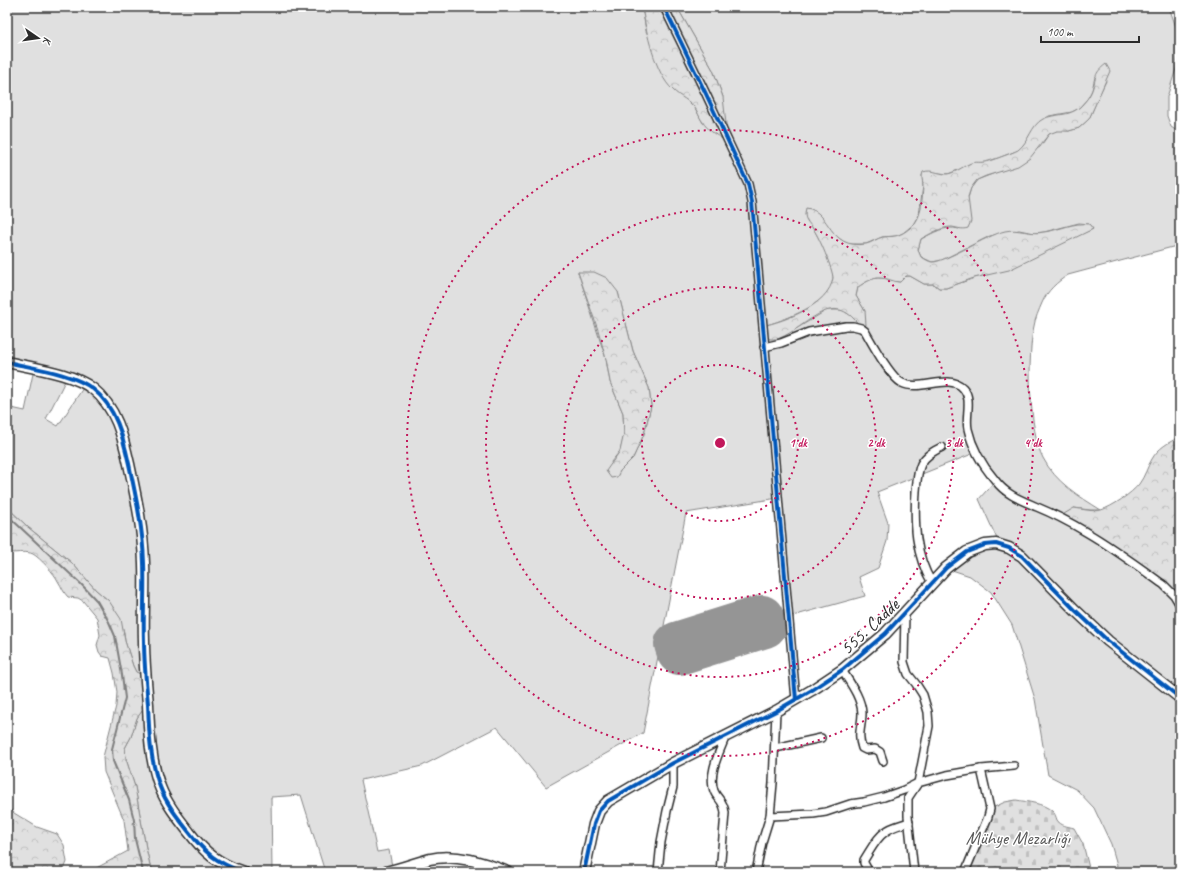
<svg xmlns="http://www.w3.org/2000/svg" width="1187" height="879" font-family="Caveat,sans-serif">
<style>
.grass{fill:#e0e0e0;stroke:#868686;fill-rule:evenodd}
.forest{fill:url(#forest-crowns);stroke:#868686}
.cemetery{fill:url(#cemetery-stones);stroke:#868686}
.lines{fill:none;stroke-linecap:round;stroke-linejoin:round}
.stream{stroke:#7e7e7e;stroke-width:2}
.runway{stroke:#959595;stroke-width:44}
.street-casing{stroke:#2b2b2b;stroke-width:10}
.secondary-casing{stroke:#2b2b2b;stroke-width:13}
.street{stroke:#fff;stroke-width:7}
.secondary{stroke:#fff;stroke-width:10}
.cycleway-casing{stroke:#fff;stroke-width:6}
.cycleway{stroke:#0057b8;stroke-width:4}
.ring{fill:none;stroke:#c2185b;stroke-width:2;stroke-dasharray:2 4}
.labels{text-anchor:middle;stroke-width:3;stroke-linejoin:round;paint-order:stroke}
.street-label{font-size:19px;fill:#2b2b2b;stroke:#fff}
.park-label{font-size:19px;fill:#585858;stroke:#fff}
.centre{fill:#c2185b;stroke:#fff;stroke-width:2}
.ring-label{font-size:12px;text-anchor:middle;font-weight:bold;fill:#c2185b;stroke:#fff;stroke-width:3;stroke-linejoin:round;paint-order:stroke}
</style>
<defs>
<pattern id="forest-crowns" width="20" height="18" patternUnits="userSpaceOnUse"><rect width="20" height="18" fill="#e0e0e0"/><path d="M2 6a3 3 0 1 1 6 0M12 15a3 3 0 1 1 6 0" fill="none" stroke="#c0c0c0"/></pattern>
<pattern id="cemetery-stones" width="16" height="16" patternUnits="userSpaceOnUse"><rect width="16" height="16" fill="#e0e0e0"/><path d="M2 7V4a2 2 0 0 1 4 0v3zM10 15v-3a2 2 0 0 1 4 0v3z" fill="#c0c0c0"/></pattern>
</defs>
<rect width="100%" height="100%" fill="#fff"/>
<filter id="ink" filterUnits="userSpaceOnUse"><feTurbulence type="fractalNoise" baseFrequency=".025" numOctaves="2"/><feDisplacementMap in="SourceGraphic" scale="8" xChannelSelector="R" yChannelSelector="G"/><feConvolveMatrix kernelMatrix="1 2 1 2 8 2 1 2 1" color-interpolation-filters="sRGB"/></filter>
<g filter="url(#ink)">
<path class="grass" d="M7 7H642L646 31 673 90 688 101 695 108 703 123 723 97 713 70 677 7H1169L1176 27 1179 42 1177 66 1167 97V116L1171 127 1180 133V245L1068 275C1057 282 1047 291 1042 303 1039 310 1035 319 1034 326 1027 355 1029 432 1043 458 1056 483 1079 496 1101 510H1090L1074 508 1150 575 1180 605V872H1114L1117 865 1111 844 1094 808 1077 790 1048 775 1035 699 1012 625 991 592 970 576 946 568 957 559 996 544 997 539 979 499 995 481 977 452 877 492 888 523 887 541 878 568 859 577 865 596 789 617 778 498 686 513 643 733 546 787 497 727 422 766 361 780 377 852 389 850 393 872H325L301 795 271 797 272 872H155L150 865 146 848 135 787 126 759 125 748 131 737 137 718 147 703 136 672 133 666 125 641 124 632 109 601 96 590 72 563 29 528 10 510 7 505V407L25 411 34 369 7 362ZM1095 77 1106 81 1100 93 1089 119 1079 128 1069 131 1057 130 1049 134 1040 147 995 173 977 180 971 188 959 229C945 225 933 233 921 239L918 250 921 257 932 262 942 260 990 236 1019 230 1034 233 1044 232 1079 223 1089 224 1093 229 989 274 974 278 946 288H939L934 284H924L910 276H906L900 282C893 282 888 278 881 278 873 277 864 283 858 287L856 296 865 311 859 325 853 317 842 310H827L781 338 763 326C782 321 837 302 833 275 831 263 821 241 814 230 810 224 807 221 805 214L847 244H866L882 237 896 236 903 233 915 223 919 215 923 186 922 175 939 173 948 174 963 168 969 164 988 162 1019 150 1025 143 1035 127 1049 116 1072 112 1079 108 1088 98 1092 90ZM578 272 618 292 633 351 649 388 651 406 644 434 633 458 620 471 617 476 611 462 620 451 622 444 624 433 623 413 610 382 606 359ZM67 377 85 385 58 426 46 419Z"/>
<g class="forest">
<path d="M642 7H677L713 70 723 97 728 142C719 137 708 131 702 121 699 117 698 112 695 108 689 100 680 97 673 90 655 74 646 31 642 7Z"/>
<path d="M1106 64 1110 71 1089 119 1079 128 1069 131H1057L1049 134 1030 158 1018 166 986 176 977 180 971 188 968 197 971 221 968 228C962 230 958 228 952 227 941 227 930 234 921 239L918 250 921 257C924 258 929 262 932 262 944 263 987 235 1005 231 1018 228 1031 235 1044 232 1060 230 1073 222 1089 224L1093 229 1009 270 974 278 946 288H939L934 284H924L910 276H906L900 282C893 282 888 278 881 278 873 277 864 283 858 287L856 296 865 311 866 325 863 326 859 325C833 289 809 325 782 337 777 340 770 339 764 338L762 326C785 321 829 305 833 278 833 270 819 237 814 230 808 221 803 220 806 208 832 211 827 250 866 244 872 243 877 238 883 237 887 236 891 237 895 236 902 235 911 228 915 223 922 214 922 198 923 187 923 182 921 177 923 172 932 169 938 174 947 174 955 173 962 167 969 164 974 161 979 163 984 162 988 162 1015 152 1018 150 1029 142 1031 125 1043 119 1055 113 1069 117 1080 107 1085 102 1090 96 1092 90 1097 77 1093 74 1106 64Z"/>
<path d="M578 272H594L607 278 618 292 633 351 649 388 651 406 644 434 633 458 620 471 617 477 611 478 606 471 620 451 624 433 623 413 610 382 606 359 598 330Z"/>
<path d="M1180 437V605L1164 585 1059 517 1074 508C1082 509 1093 512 1101 510 1112 507 1132 493 1139 484 1145 476 1147 467 1152 459 1158 448 1169 442 1180 437Z"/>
<path d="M7 505 10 510 29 528 72 563 96 590 109 601 121 619 125 641 133 666 136 672 145 676 148 703 137 718 131 737 125 748 126 759 135 787 146 848 150 865 155 872H89L128 851 124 820 104 772 103 757 116 706 117 692 114 673 110 658 102 656 99 652 97 645 100 635 97 618 83 601 78 598 68 597C63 592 62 587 58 581 55 574 40 558 33 554 27 551 18 553 11 553L12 546 7 537Z"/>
<path d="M7 806 14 813 37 827 57 834 64 845 67 862 63 872H7Z"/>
</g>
<path class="cemetery" d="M1016 800C1028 802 1043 803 1052 811 1055 813 1056 817 1057 820 1061 826 1067 826 1074 828L1083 844 1090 872H965L990 809 1005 802Z"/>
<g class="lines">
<path class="stream" d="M7 515 81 584 97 601 109 622 115 636 122 675 125 698 112 749 113 761 129 800 134 820 135 839 143 872"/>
<path class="runway" d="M762 617 765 626 679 653 676 644Z"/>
<g class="street-casing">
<g id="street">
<path d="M664 7 706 94 748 184 752 202 796 700"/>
<path d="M764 347 781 343 809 332 846 326H853L861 328 865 331C872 343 890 377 902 383 920 392 949 373 963 388 973 399 965 416 968 429 972 447 983 466 995 480 1006 495 1021 500 1037 507 1054 514 1071 523 1086 532 1112 547 1139 567 1164 585L1174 595 1180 605"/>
<path d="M932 583C915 555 914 523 916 491 917 482 917 473 921 464 926 455 934 451 942 447"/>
<path d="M905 613 904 662 908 674 916 684 923 695 928 712 929 726 918 783 908 798V816L914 872"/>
<path d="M842 670C850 683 861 697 862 713 862 726 857 734 862 748L866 750 875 749 880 752 883 761"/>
<path d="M775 748 821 738"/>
<path d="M770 816 813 814 826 812 850 804 864 802 884 797 904 790 918 783 947 775 981 769 1014 766"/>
<path d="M658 872 661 842 667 811 673 787V763"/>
<path d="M720 872 725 813C724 800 717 799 714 791 708 774 719 753 725 738"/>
<path d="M756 872 762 842 770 816 773 783 776 711"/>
<path d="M869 872 864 863V860C870 851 876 838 885 832 892 826 901 825 909 822"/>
<path d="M965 872 988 817 990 809 981 769"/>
</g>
</g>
<g class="secondary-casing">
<g id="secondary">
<path d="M7 362C32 368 73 373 93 389 116 407 123 437 129 464 136 497 143 529 144 563 145 589 143 615 144 641 144 662 146 683 148 704 149 732 150 760 160 787 166 803 178 818 189 832 205 853 217 863 243 872"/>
<path d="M385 872C400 869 415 863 430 859 456 853 484 863 508 872"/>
<path d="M584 872 594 824 599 811 608 801 673 763 776 711 812 690 842 670 885 634 946 568 967 552 985 545 996 544 1009 548 1022 556 1075 610 1108 641 1180 698"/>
</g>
</g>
<use href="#street" class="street"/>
<use href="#secondary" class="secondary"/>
<g class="cycleway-casing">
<g id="cycleway">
<path d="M664 7 706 94 748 184 752 202 796 700"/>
<path d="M7 362C32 368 73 373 93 389 116 407 123 437 129 464 136 497 143 529 144 563 145 589 143 615 144 641 144 662 146 683 148 704 149 732 150 760 160 787 166 803 178 818 189 832 205 853 217 863 243 872"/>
<path d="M584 872 594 824 599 811 608 801 673 763 776 711 812 690 842 670 885 634 946 568 967 552 985 545 996 544 1009 548 1022 556 1075 610 1108 641 1180 698"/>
</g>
</g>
<use href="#cycleway" class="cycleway"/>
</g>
</g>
<g class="ring">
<circle cx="720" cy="443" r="78"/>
<circle cx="720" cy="443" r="156"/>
<circle cx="720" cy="443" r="234"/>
<circle cx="720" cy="443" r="313"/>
</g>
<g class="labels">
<g class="street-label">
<text transform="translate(869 626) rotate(-43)" y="7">555. Cadde</text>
</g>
<g class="park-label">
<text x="1018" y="844">Mühye Mezarlığı</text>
</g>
</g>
<circle cx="720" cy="443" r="6" class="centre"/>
<g class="ring-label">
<text x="798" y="447">1 dk</text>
<text x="876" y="447">2 dk</text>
<text x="954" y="447">3 dk</text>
<text x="1033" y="447">4 dk</text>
</g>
<rect width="1187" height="879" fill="none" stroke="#fff" stroke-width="24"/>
<rect x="12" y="12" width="1163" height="855" fill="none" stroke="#2b2b2b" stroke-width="1.5" filter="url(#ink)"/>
<g transform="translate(38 38) rotate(103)" stroke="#ffffff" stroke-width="3" paint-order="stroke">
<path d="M0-3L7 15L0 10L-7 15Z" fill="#2b2b2b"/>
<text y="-6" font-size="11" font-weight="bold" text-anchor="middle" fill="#2b2b2b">K</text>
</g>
<path d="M1041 36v6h98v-6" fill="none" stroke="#2b2b2b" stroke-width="2"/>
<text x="1047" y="36" font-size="12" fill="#2b2b2b" stroke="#ffffff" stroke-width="3" paint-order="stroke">100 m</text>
</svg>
